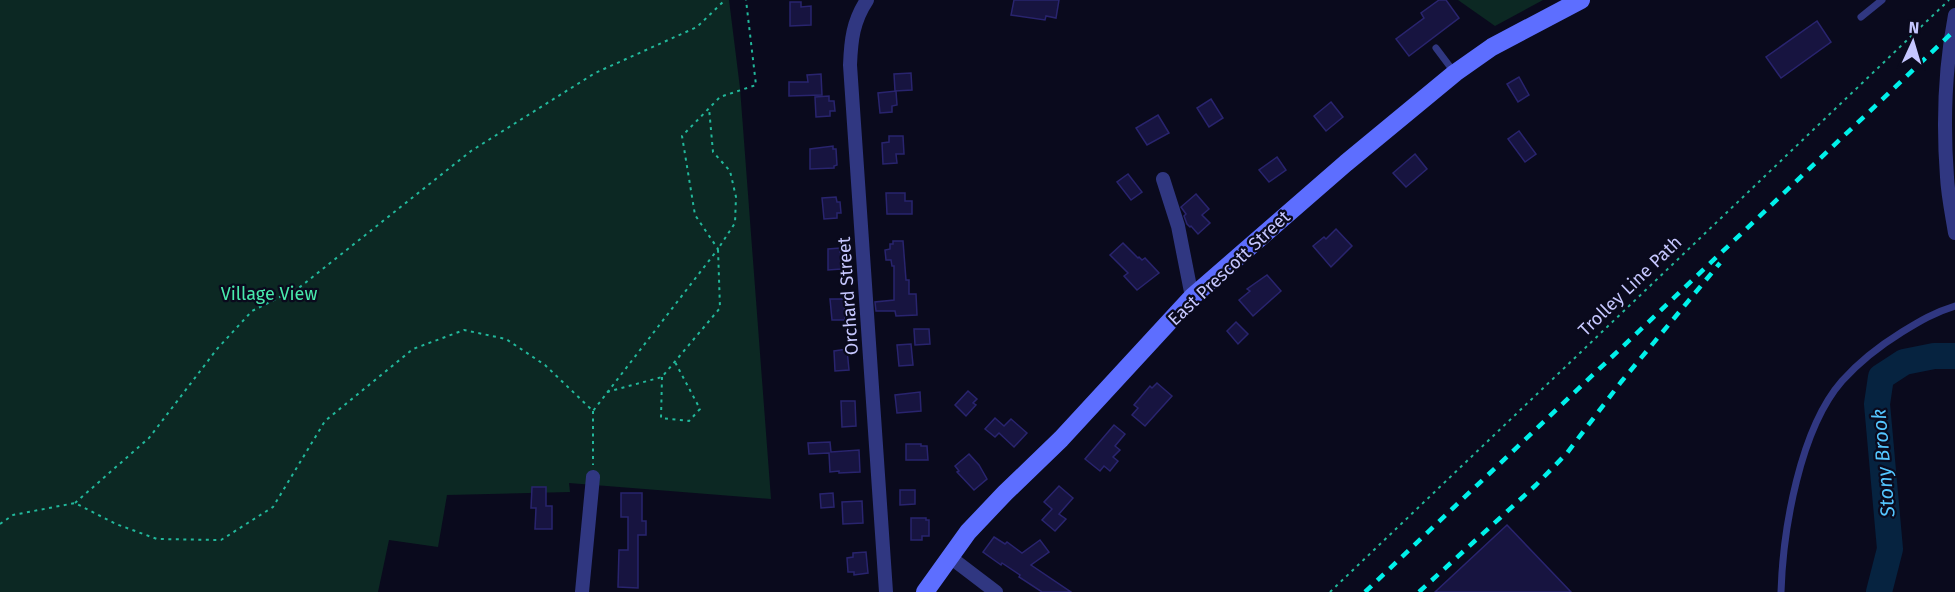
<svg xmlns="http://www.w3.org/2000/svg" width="1955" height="592" font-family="'Fira Sans',sans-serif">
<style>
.green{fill:#0c2823}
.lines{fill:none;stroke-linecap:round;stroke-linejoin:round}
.river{stroke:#062340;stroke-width:26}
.building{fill:#171440;stroke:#29246e;stroke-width:1.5}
.path{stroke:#22b89b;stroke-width:2;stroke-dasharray:3 4.5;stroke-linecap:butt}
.lane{stroke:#303781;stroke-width:7}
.street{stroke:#303781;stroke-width:14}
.secondary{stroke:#5d6eff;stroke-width:18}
.rail{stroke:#00f1ea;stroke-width:4.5;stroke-dasharray:9 8;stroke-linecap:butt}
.labels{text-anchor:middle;stroke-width:4.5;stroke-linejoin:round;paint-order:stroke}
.street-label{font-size:18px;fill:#c6c7ff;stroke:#0a0a1d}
.park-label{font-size:18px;fill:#48e9ac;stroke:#0a0a1d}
.water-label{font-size:20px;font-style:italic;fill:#54c6ff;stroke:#0a0a1d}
</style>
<rect width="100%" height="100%" fill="#0a0a1d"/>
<g class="green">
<path d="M0 0H729L740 88 771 499 569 483 570 492 447 495 438 547 389 540 378 592H0Z"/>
<path d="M1458 0H1543L1495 26Z"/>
</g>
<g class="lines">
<path class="river" d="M1879 592 1890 549 1877 404 1881 377 1904 362 1934 356H1955"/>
</g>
<g class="building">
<path d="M1014 0H1059L1056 18 1046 16 1045 20 1011 15Z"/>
<path d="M1439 0H1446L1459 18 1409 56 1396 39 1424 18 1421 13Z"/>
<path d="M790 2H801V7L811 6V25L790 26Z"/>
<path d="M1817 21 1831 42 1781 78 1766 57Z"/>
<path d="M911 73 912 90 895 91 894 74Z"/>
<path d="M821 74 822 95 789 96V82H808L807 75Z"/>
<path d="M1519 77 1529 95 1518 102 1507 84Z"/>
<path d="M896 91 897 105 892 106V112L880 113 878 93Z"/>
<path d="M829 96V101H834L835 111H830V116L816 117 815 97Z"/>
<path d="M1211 99 1223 118 1209 127 1197 108Z"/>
<path d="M1331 102 1343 117 1326 131 1314 116Z"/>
<path d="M1158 115 1169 133 1147 145 1136 128Z"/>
<path d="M1519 131 1536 154 1525 162 1508 139Z"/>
<path d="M889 136H903L904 154H896L897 163 883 164 882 143 889 142Z"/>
<path d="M833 146V149H836L837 165 834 166V168L810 169V149Z"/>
<path d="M1415 154 1427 169 1406 187 1393 173Z"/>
<path d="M1277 157 1286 170 1269 182 1259 170Z"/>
<path d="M1128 174 1142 192 1131 200 1117 182Z"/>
<path d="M886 193H905V201H912V214H887Z"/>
<path d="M1196 194 1209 209 1202 215 1210 223 1198 234 1191 226 1190 227 1187 224 1184 216 1186 214 1181 207Z"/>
<path d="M836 197 837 202H840L841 213H837V218L824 219 822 198Z"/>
<path d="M1336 229 1352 246 1331 267 1313 246 1324 237 1326 239Z"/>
<path d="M893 241H903L906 280H909V294H916L917 315 896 316 895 311H876L875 302 894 300V266H892L891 260H886L885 250 890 249V244H893Z"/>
<path d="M1123 243 1138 258 1139 257 1142 260 1145 258 1159 273 1137 290 1124 276 1128 273 1110 255Z"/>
<path d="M840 248V252H844V264H841V269L828 270V249Z"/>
<path d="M1267 275 1281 291 1253 316 1239 300 1250 291 1247 289Z"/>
<path d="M830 299H844L845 320H832Z"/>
<path d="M1236 322 1248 334 1238 344 1227 331Z"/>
<path d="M914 329H929L930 344 915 345Z"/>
<path d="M911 344 913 365 899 366 897 345Z"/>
<path d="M847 349 849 370 835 371 834 351Z"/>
<path d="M1157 383 1172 396 1145 426 1132 415 1138 408 1134 405 1150 386 1152 388Z"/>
<path d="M968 391 977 399 973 403 976 405 966 416 955 405Z"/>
<path d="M920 392 921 411 897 413 895 395Z"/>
<path d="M841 401H855L856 426 842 427Z"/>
<path d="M995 418 1004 426 1011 419 1027 433 1014 447 999 433 995 437 985 429Z"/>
<path d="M1114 425 1125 434 1115 446 1120 450 1113 457 1118 461 1110 471 1104 466 1100 471 1085 459Z"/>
<path d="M830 442 831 452 859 450 860 472 839 473V471L830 472 829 453 809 454 808 443Z"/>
<path d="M906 444H921V446H927L928 460H906Z"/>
<path d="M969 454 979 465 987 479 974 490 957 472 959 471 955 466Z"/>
<path d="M1059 486 1073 498 1059 514 1066 519 1055 531 1042 520 1052 509 1044 502Z"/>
<path d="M532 487H546V506H552V529H535L536 508H531Z"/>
<path d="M900 490H915V504L900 505Z"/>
<path d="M621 493H642V521H646V535H638V588L618 587 619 550H628V517H621Z"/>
<path d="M833 493 834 507 821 508 820 494Z"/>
<path d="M862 501 863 523 843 524 842 502Z"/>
<path d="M911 518H926V520H929V536H922V540H911Z"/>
<path d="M1507 525 1571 592H1435Z"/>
<path d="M994 537 1005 544 1007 542 1022 553 1040 540 1049 552 1031 565 1071 592H1042L1019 577 1020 575 1002 563 1001 565 983 552Z"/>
<path d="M866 552 868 573 854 575V572H848L847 558 853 557V553Z"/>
</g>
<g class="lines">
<g class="path">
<path d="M662 377 661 418 689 421 700 409 675 362"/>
<path d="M607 392 662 377 720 308 718 249 735 223 736 197 730 171 713 152 709 108"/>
<path d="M593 411V465"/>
<path d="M75 503 149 438 217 349 252 311 300 287 471 151 595 73 697 27 725 0"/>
<path d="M0 524 13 515 75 503 116 524 157 539 221 540 273 507 325 421 413 349 464 330 506 339 545 365 593 411 718 249 695 215 682 136 720 97 756 85 746 0"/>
<path d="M1330 592 1949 0"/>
</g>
<g class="lane">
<path d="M1861 17 1882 0"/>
<path d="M1436 48 1454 72"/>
<path d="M1781 592C1783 529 1800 429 1842 381 1859 362 1881 345 1902 332 1920 321 1935 312 1955 306"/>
</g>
<g class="street">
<path d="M867 0C853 21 851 40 850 65L886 592"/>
<path d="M1955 15C1945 67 1943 124 1947 177 1948 196 1952 214 1955 233"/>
<path d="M1163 179 1178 226 1192 297"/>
<path d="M950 557 996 592"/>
<path d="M582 592 593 477"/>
</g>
<path class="secondary" d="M925 592 968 532 1005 493 1061 439 1192 297 1346 163 1455 73 1492 47 1581 0"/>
<g class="rail">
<path d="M1365 592 1955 30"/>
<path d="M1419 592 1536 485 1567 453 1621 382 1720 263"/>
</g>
</g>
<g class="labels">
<g class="street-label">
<text transform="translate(1229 268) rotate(-43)" y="6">East Prescott Street</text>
<text transform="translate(1630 286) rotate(-44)" y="6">Trolley Line Path</text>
<text transform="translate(848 296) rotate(-94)" y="6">Orchard Street</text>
</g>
<g class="park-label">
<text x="269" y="300">Village View</text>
</g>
<g class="water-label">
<text transform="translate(1883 463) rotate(-95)" y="7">Stony Brook</text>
</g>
</g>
<g transform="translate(1913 42) rotate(4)" stroke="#0a0a1d" stroke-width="4.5" paint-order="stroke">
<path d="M0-4.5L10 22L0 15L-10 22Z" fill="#c6c7ff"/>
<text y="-9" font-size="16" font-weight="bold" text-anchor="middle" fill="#c6c7ff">N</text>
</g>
</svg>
